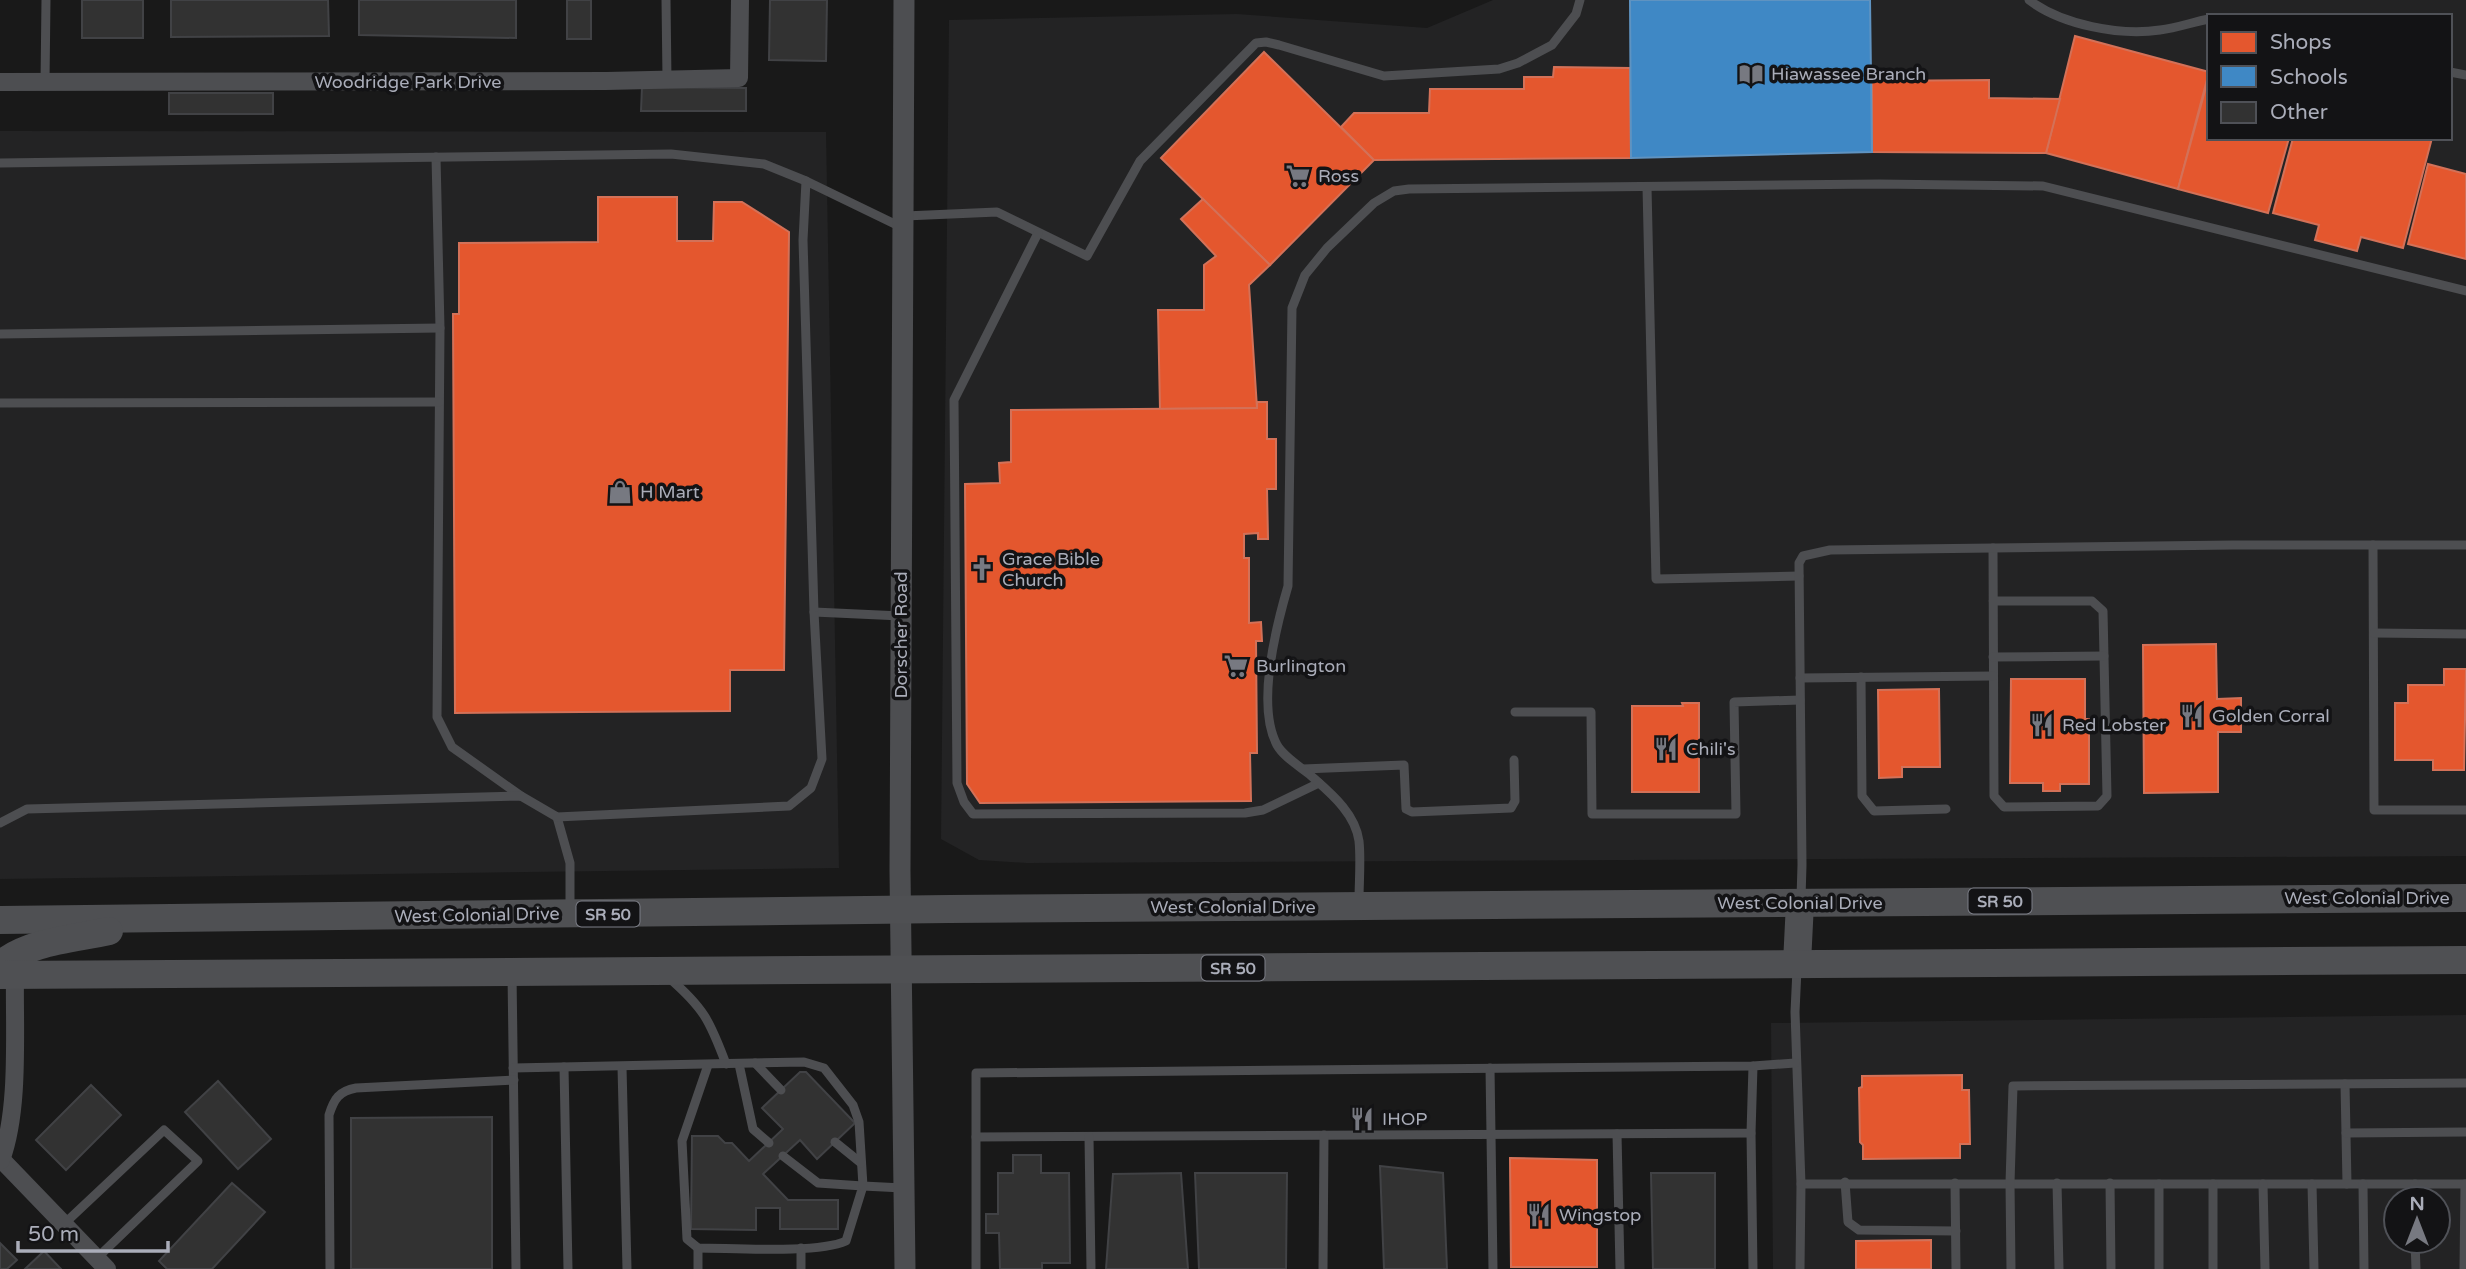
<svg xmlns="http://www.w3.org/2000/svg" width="2466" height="1269" font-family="'Varela Round',sans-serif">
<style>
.built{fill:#232324;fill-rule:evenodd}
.shops{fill:#e4572e;stroke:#d37158;stroke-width:2}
.schools{fill:#3f88c5;stroke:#5f93c1;stroke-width:2}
.building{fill:#323232;stroke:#414245;stroke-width:2}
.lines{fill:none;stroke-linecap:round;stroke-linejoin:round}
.service{stroke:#4d4e51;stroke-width:9}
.minor{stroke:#4d4e51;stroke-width:18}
.tertiary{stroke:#4d4e51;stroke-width:21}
.trunk{stroke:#4f5053;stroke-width:28}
.labels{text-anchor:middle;stroke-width:7;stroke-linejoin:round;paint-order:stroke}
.shield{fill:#131315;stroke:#7d7f88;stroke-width:2}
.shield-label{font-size:16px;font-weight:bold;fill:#aaadb9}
.poi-label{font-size:18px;fill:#aaadb9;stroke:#131315;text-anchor:start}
.street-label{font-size:18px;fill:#aaadb9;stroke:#131315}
</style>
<rect width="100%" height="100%" fill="#191919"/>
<g class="built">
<path d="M1493 0H2466V856L1027 863 979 860 941 839 949 20 1237 14 1427 28ZM2209 16H2450V138H2209Z"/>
<path d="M0 131 826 132 839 868 0 879Z"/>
<path d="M2466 1015V1269H1773L1771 1023ZM2396 1199H2438V1241H2396Z"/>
</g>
<g class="shops">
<path d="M2075 36 2209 72 2178 189 2046 153Z"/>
<path d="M1264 52 1374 160 1270 265 1161 158Z"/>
<path d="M1554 67 1630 68 1631 158 1374 160 1341 127 1354 113H1429L1430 89H1524V77H1553Z"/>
<path d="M2209 76V138H2289L2268 213 2178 189Z"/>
<path d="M1989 80V98L2060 99 2046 153 1872 152V81Z"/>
<path d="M2293 138H2432L2403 248 2361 237 2357 251 2315 240 2319 225 2273 213Z"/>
<path d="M2428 164 2466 174V259L2408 244Z"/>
<path d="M598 197H677V241H713L714 202H742L789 232 784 670H730V711L455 713 453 314H459V243L598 242Z"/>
<path d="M1203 199 1270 265 1249 285 1257 408 1160 409 1158 310H1204V265L1216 256 1181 219Z"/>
<path d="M1257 402H1267V439H1276V489H1267L1268 539H1258V533L1244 534V558H1249V623L1261 622 1262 641H1256L1257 753H1250L1251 801 980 803 967 784 965 484 1000 483 999 463 1011 462V410L1257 408Z"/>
<path d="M2216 644 2217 699 2241 698V732H2218V792L2144 793 2143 645Z"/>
<path d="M2444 669H2466L2464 770H2433V760H2395V703H2408V685H2444Z"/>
<path d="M2011 679H2085V719H2089V784H2060V791H2043V783H2010Z"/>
<path d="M1939 689 1940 767H1902V777L1879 778 1878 690Z"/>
<path d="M1682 703H1699V792H1632V706H1683Z"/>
<path d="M1962 1075V1090H1969L1970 1144H1960V1158L1863 1159V1145L1860 1142 1859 1088 1862 1087V1076Z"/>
<path d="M1510 1158 1597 1160V1267H1511Z"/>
<path d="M1931 1240V1269H1856V1241Z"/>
</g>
<path class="schools" d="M1630 0H1870L1872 152 1631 158Z"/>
<g class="building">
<rect x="82" y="0" width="61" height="38"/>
<path d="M171 0H328L329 36 171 37Z"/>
<path d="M359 0H516V38L359 35Z"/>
<rect x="567" y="0" width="24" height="39"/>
<path d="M770 0H827L826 61 769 60Z"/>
<path d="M642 87 746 88V111H641Z"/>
<rect x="169" y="93" width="104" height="21"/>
<path d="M800 1072H806L855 1123 817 1159 800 1140 763 1174 788 1200H838V1229H780V1208H756V1230L691 1229 692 1136H718L725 1143H732L749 1161 783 1129 762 1108Z"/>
<path d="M218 1081 271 1139 238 1169 185 1112Z"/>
<path d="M91 1085 121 1115 66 1170 36 1140Z"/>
<path d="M492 1117V1269H351V1118Z"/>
<path d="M1013 1155H1041V1173H1069L1070 1263H1042V1269H1000L999 1233H986V1214H998V1173H1013Z"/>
<path d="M1380 1166 1443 1173 1447 1269H1384Z"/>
<path d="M1181 1173 1188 1269H1106L1113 1174Z"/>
<path d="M1195 1173H1287L1286 1269H1199Z"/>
<path d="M1651 1173H1715V1269H1653Z"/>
<path d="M232 1183 265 1212 212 1269H167L159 1261Z"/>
<path d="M0 1243 17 1260 7 1269H0Z"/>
<path d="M44 1251 61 1269H25Z"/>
</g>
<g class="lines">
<g class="service">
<path d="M666 0 667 79"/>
<path d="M2029 0C2062 25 2120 36 2160 30 2177 28 2193 22 2209 19"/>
<path d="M2450 72 2466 75"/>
<path d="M45 82 46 0"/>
<path d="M436 157 440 328 437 717 452 747 521 796"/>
<path d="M0 163 671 154 764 164 806 181"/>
<path d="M1647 187 1656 579 1799 576"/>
<path d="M905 216 997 212 1087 256 1140 161 1256 43 1266 42 1279 45 1384 76 1499 69 1518 63 1552 45 1576 14 1580 0"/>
<path d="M1038 233 954 400 957 783 964 802 973 814 1245 813 1263 810 1319 783"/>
<path d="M0 334 440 328"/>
<path d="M0 403 439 402"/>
<path d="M2373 545 2374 810H2466"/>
<path d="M1993 548 1994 796 2004 807 2098 806 2107 796 2103 611 2092 601H1993"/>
<path d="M814 612 901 616"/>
<path d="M2374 633 2466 634"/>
<path d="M1993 657 2104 656"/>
<path d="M1861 677 1862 796 1874 811 1946 809"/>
<path d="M1800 678 1993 676"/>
<path d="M1515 712H1591L1592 814H1736L1734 702 1800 700"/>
<path d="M1303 769 1404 765 1406 809 1412 812 1511 808 1515 801 1514 760"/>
<path d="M557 817 570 863V912"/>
<path d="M0 823 27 809 521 796 557 817 789 806 811 788 822 759 814 612 803 240 806 181 901 227"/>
<path d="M1801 898 1802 865 1799 563 1803 556 1830 550 2233 545H2466"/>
<path d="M1359 901C1359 882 1361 860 1359 841 1355 812 1329 792 1309 774 1299 766 1283 756 1277 745 1256 706 1276 627 1288 586L1292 308 1305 275 1327 248 1374 203 1394 191 1409 189 1879 184 2043 186 2466 291"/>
<path d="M1797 969 1795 1012 1801 1184 1800 1269"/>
<path d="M512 974 516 1269"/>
<path d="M668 977C704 1008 710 1021 726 1064"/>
<path d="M755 1063 781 1090"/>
<path d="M739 1064 753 1129 769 1143"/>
<path d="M708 1065 682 1141 687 1239 698 1248C733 1248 817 1254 846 1241L863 1186 818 1183 783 1156"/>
<path d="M564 1067 568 1269"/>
<path d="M622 1067 627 1269"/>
<path d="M513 1068 804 1062 824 1068 853 1105 859 1122 863 1186 903 1188"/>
<path d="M1490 1068 1493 1269"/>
<path d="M2345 1084 2347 1184"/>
<path d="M1751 1133 1753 1269"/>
<path d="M2346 1133 2466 1132"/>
<path d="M1617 1134 1620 1269"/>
<path d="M976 1137 1751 1133 1753 1066"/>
<path d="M1089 1137 1091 1269"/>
<path d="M835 1142 861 1163"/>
<path d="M1845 1182 1848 1222 1859 1230 1956 1231"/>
<path d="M1955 1183 1956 1269"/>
<path d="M2057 1183 2059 1269"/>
<path d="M2110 1183 2111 1269"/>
<path d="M1801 1184H2466"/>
<path d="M2159 1184V1269"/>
<path d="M2213 1184V1269"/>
<path d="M2263 1184 2265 1269"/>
<path d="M2312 1184 2314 1269"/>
<path d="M2363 1184 2364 1269"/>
<path d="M2415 1184V1199"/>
<path d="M64 1224 164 1130 198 1161 97 1258"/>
<path d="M2415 1241 2416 1269"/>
<path d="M698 1248V1269"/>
<path d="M801 1248V1269"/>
<path d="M330 1269 329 1115C334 1099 339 1091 356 1088L514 1080"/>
<path d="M976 1269V1073L1753 1066 1795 1063"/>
<path d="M1323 1269 1324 1135"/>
<path d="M2011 1269 2010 1183 2013 1086 2466 1083"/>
<path d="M2464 1269 2465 1184"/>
</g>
<g class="minor">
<path d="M0 82 606 81 739 78 740 0"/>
<path d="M0 1158 107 1269"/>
<path d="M1 1160C20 1109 14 1030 15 974"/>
</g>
<path class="tertiary" d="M904 0 900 871 905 1269"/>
<g class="trunk">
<path d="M0 920 949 909 2466 898"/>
<path d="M1797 963 1800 903"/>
<path d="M0 965C29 941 73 939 109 931"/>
<path d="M0 975 2466 960"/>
</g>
</g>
<defs>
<g id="library-bare" transform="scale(1.89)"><path d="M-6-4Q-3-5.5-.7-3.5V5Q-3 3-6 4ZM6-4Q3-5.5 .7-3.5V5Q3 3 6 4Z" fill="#777981" stroke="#131315" stroke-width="2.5" paint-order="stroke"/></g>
<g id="supermarket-bare" transform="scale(1.89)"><path d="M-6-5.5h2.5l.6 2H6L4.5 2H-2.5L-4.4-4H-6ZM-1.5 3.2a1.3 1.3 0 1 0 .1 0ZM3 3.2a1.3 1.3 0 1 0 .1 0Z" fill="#777981" stroke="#131315" stroke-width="2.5" paint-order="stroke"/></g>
<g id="shop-bare" transform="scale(1.89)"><path d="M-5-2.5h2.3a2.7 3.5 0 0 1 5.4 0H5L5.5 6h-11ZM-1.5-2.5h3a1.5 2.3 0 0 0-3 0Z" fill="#777981" stroke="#131315" stroke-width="2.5" paint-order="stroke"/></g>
<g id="church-bare" transform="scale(1.89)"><path d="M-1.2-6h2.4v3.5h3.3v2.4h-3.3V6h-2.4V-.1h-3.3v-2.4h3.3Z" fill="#777981" stroke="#131315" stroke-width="2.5" paint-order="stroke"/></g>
<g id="restaurant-bare" transform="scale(1.89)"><path d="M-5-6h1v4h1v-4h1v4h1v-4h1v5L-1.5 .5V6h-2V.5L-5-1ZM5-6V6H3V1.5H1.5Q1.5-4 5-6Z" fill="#777981" stroke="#131315" stroke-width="2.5" paint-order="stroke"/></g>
</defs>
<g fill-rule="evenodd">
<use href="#library-bare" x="1751" y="74"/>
<use href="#supermarket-bare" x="1298" y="176"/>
<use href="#shop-bare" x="620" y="492"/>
<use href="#church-bare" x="982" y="569"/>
<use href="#supermarket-bare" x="1236" y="666"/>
<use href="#restaurant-bare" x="2192" y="716"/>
<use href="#restaurant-bare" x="2042" y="725"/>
<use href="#restaurant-bare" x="1666" y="749"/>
<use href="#restaurant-bare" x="1362" y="1119"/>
<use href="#restaurant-bare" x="1539" y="1215"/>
</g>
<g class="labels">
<g class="shield">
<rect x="1968.5" y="888.5" width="63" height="25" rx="5"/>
<rect x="576.5" y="901.5" width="63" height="25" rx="5"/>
<rect x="1201.5" y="955.5" width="63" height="25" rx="5"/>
</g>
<g class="shield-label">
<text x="2000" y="907">SR 50</text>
<text x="608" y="920">SR 50</text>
<text x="1233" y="974">SR 50</text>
</g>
<g class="poi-label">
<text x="1771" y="80">Hiawassee Branch</text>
<text x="1318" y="182">Ross</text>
<text x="640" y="498">H Mart</text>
<text x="1002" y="565">Grace Bible<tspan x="1002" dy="21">Church</tspan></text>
<text x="1256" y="672">Burlington</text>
<text x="2212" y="722">Golden Corral</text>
<text x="2062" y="731">Red Lobster</text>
<text x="1686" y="755">Chili's</text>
<text x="1382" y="1125">IHOP</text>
<text x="1559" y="1221">Wingstop</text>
</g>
<g class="street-label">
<text x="408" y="88">Woodridge Park Drive</text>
<text transform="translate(901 635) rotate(-90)" y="6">Dorscher Road</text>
<text x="2367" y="904">West Colonial Drive</text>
<text x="1800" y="909">West Colonial Drive</text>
<text x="1233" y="913">West Colonial Drive</text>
<text transform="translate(477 915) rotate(-1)" y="6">West Colonial Drive</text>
</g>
</g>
<rect x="2207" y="14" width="245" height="126" fill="#131315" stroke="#4f5157" stroke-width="2"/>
<rect x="2221" y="32" width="35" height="21" fill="#e4572e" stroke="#4f5157" stroke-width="2"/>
<text x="2270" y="49" font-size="21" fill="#aaadb9">Shops</text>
<rect x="2221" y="66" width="35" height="21" fill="#3f88c5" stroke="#4f5157" stroke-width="2"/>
<text x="2270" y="84" font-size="21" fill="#aaadb9">Schools</text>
<rect x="2221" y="102" width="35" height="21" fill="#323232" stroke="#4f5157" stroke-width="2"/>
<text x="2270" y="119" font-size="21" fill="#aaadb9">Other</text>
<g transform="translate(2417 1220)"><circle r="33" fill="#131315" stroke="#4f5157" stroke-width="2"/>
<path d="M0-5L12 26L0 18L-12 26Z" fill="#777981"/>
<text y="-10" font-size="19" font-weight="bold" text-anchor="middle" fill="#aaadb9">N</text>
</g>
<path d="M18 1241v10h150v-10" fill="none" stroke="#aaadb9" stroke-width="3.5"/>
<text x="28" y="1241" font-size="21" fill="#aaadb9" stroke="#131315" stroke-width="5" paint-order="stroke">50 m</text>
</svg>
